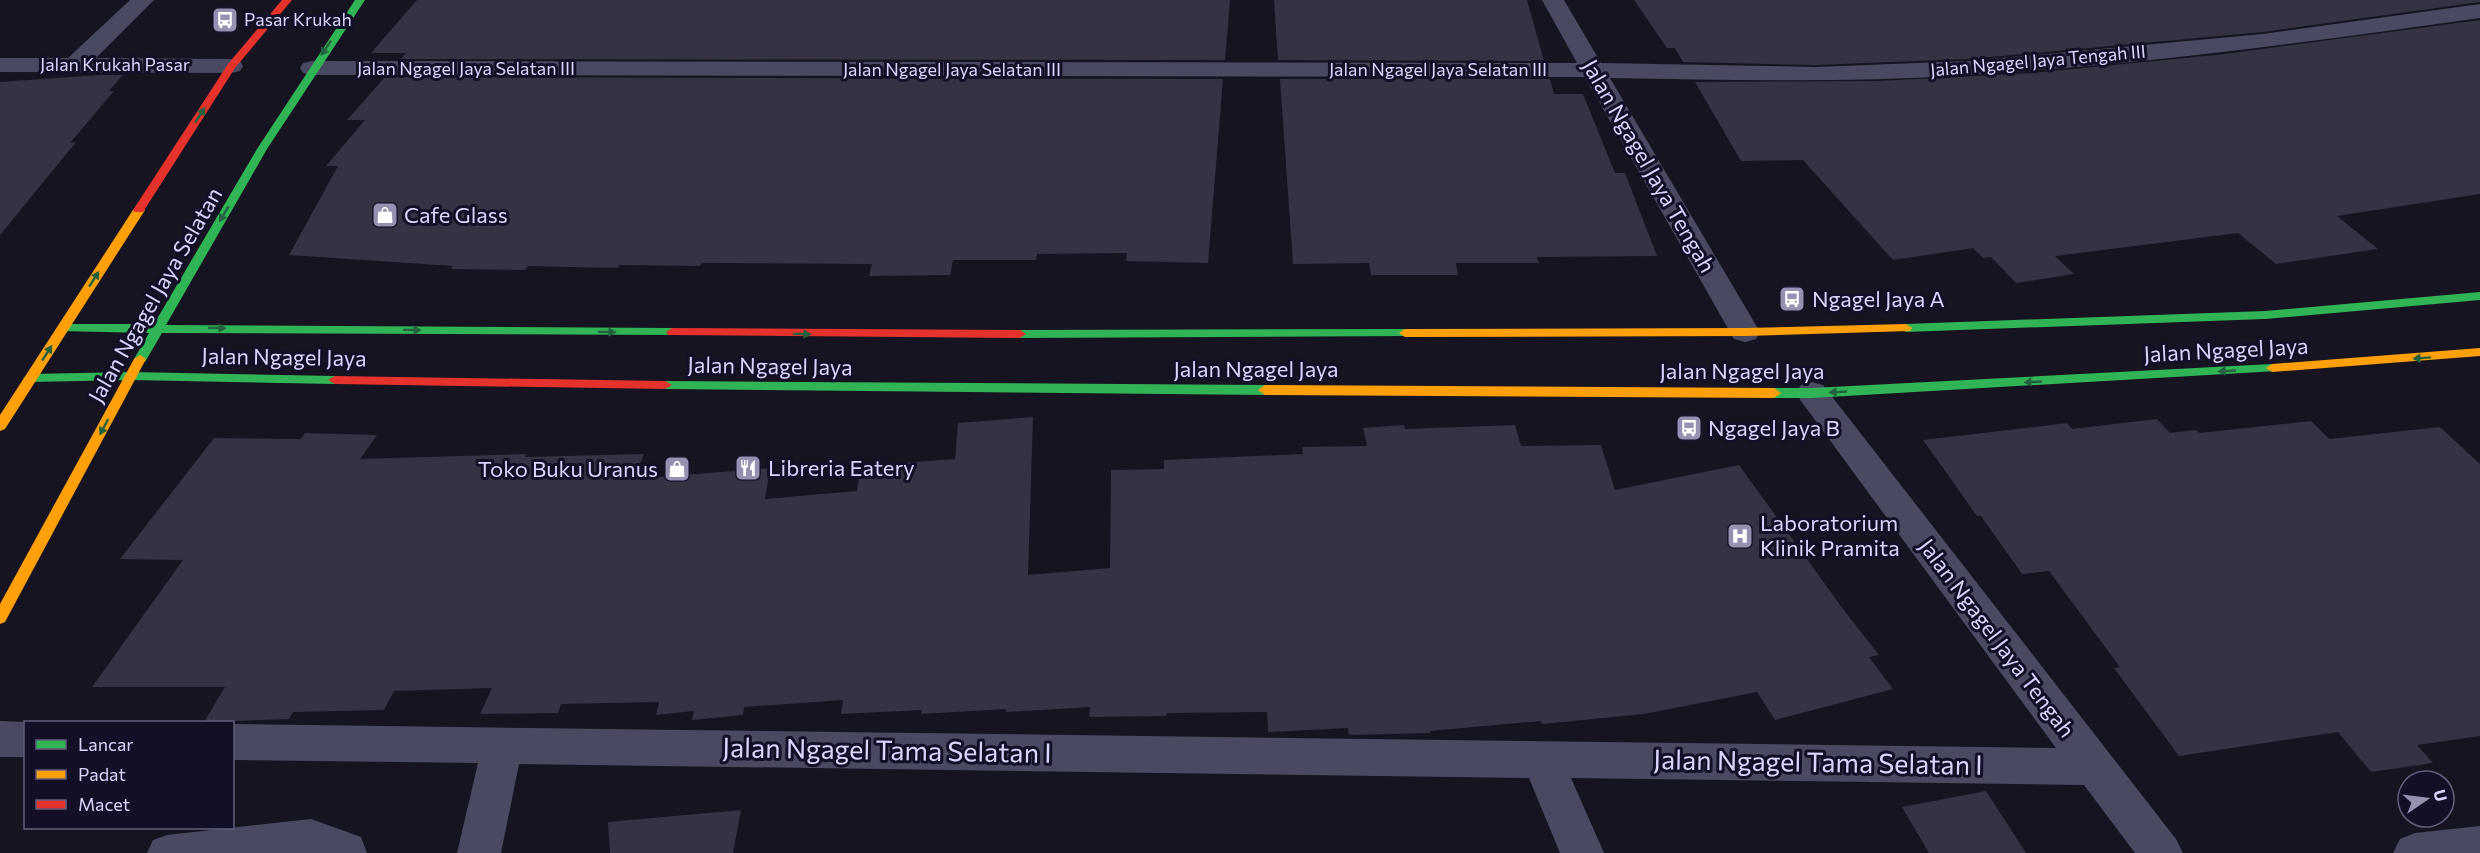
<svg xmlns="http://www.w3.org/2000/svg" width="2480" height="853" font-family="Commissioner,sans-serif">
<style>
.building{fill:#343243}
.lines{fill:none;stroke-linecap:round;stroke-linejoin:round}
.lane{fill:#4a4962;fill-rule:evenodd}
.street{fill:#4a4962;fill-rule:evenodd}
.fast{fill:#30b455;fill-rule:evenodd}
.slow{fill:#ff9f0a;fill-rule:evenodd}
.jam{fill:#e5322d;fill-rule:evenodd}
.oneway{fill:#22623e}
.labels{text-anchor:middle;stroke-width:6;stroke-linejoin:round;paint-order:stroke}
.far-poi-label{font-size:18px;fill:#d9d4ff;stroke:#130f26;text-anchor:start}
.far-street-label{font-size:18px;fill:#d9d4ff;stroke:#130f26}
.street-label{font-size:22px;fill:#d9d4ff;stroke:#130f26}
.poi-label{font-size:22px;fill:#d9d4ff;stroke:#130f26;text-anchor:start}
.near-street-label{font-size:27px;fill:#d9d4ff;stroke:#130f26}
</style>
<rect width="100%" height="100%" fill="#161421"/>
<g class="building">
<path d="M417 0H1230L1225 60 401 59 406 53H371Z"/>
<path d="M1274 0H1527L1544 61 1278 60Z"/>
<path d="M1634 0H2480V2L2263 32 1968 59 1816 65 1683 62 1675 48H1667Z"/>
<path d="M2480 20V194L2337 216 2378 249 2276 264 2238 233 2055 256 2074 274 2016 283 1991 257 1983 258 1973 248 1893 260 1803 160 1741 161 1695 82 1878 81 2032 73 2225 54Z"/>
<path d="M99 75H123L109 91H114L70 143 76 142 0 235V82Z"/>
<path d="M385 77 1223 79 1208 263 1126 261 1127 253 1037 254 1036 260H953L950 275 869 276 872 264 702 263 700 266 619 265 618 268 528 266 525 270 451 269 453 266 289 255 338 166H326L365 120H347Z"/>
<path d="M1280 79H1550L1554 94H1583L1615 173H1625L1657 256 1537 257 1539 263H1456L1458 275H1371L1369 263 1293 264Z"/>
<path d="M1033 417 1028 575 1110 568 1111 470 1164 469V460L1303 454 1302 447 1367 446 1363 428 1404 425 1405 429 1515 425 1521 446 1601 445 1615 490 1739 465 1843 609 1879 655 1869 657 1893 689 1775 720 1757 692 1644 714 1542 724 1541 721 1430 731V733L1349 735 1348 728 1268 732 1267 712 1167 713 1166 716 1089 717 1090 707 1006 712V709L921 714 922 710 841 714 843 700 744 707 743 715 692 720 694 711 656 715 659 702 561 704 558 713 480 714 492 688 394 691 384 710 293 712 289 719 204 722 225 687H92L183 560 120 559 214 438 301 439 305 433 377 435 360 459 526 454 525 457 644 454 634 479 770 468 765 499 857 491 860 466 955 459 958 423Z"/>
<path d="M2157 419 2170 433 2196 430 2200 433 2311 421 2329 439 2440 427 2480 464V736L2417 745 2433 763 2371 772 2338 732 2179 756 2114 668 2120 667 2049 571 2022 574 1981 516H1977L1923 440 2067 423 2072 429Z"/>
<path d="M1986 791 2026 853H1929L1902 807Z"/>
<path d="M741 810 733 853H610L608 822Z"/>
</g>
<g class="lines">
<path class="lane" d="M311 819 361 837 367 853H147L153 840 167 835Z"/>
<g class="street">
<path d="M130 0H154L96 58 231 59 240 61 243 66 240 71 231 73 0 72V58H68Z"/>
<path d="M1542 0H1564L1601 63 1816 67 1968 61 2263 34 2480 4V18C2310 42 2139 65 1967 75 1848 83 1729 80 1610 78L1760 332 1756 339 1745 342 1734 339 1730 332 1585 77 312 75 303 73 300 68 303 63 312 61 1577 63Z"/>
<path d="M1812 382 1823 385 2176 839 2183 853H2135L2084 785 1571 778 1604 853H1560L1529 778 519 764 501 853H457L478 763 232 760V724L2056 748 1801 401 1796 393 1801 385Z"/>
<path d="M0 721 29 722H26V757H0Z"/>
<path d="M2480 826V853H2393L2400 839 2415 833Z"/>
</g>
<g class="fast">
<path d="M355 0H365L267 149 166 325 672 328 678 332 676 335 162 333 145 362 140 363 134 359 149 333 59 331 57 328 63 324H154L257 149Z"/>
<path d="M2480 292V300L2265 319 1906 332 1900 328 1906 324 2265 311Z"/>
<path d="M1405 329 1409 330 1411 333 1409 336 1020 338 1014 334 1020 330Z"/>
<path d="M2272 364 2277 365 2278 368 2277 371 1812 398H1774L1767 393 1774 388H1812Z"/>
<path d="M131 372 335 376 342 380 335 384 131 380 30 382 23 378 30 374Z"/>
<path d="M665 381 1265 385 1272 390 1265 395 665 389 658 385Z"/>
</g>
<g class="slow">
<path d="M139 207 145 210 5 429 0 431V415L133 210Z"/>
<path d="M1906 324 1912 328 1910 331 1745 336 1405 337 1399 333 1405 329 1745 328Z"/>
<path d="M2480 348V356L2272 372 2266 368 2272 364Z"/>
<path d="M140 355 146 359 5 622 0 624V604L134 359Z"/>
<path d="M1265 385 1774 388 1781 393 1774 398 1265 395 1258 390Z"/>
</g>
<g class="jam">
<path d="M282 0H292L235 68 143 212H135L133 210 228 64Z"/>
<path d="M672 328 1020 330 1026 334 1020 338 668 335 666 332Z"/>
<path d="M335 376 665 381 672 385 665 389 335 384 328 380Z"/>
</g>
</g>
<defs><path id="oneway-solid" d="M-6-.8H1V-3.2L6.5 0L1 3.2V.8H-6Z" transform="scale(1.5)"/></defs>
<g class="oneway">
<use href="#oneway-solid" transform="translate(326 48) rotate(125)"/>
<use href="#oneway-solid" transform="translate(200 115) rotate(-57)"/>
<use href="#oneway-solid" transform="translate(224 214) rotate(121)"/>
<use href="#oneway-solid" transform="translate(94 279) rotate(-57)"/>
<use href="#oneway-solid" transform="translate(217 328) rotate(1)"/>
<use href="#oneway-solid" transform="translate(412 330) rotate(1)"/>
<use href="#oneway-solid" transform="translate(607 332) rotate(1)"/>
<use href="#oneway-solid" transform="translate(802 334) rotate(1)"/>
<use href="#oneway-solid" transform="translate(47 353) rotate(-57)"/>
<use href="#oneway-solid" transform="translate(2422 358) rotate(176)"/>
<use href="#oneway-solid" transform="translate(2227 371) rotate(177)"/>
<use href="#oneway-solid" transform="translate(2033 382) rotate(177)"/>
<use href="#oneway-solid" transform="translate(1838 392) rotate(177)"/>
<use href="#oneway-solid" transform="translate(104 427) rotate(118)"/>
</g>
<defs>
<g id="bus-square" transform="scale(1.35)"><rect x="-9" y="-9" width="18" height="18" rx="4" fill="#9591b1" stroke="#130f26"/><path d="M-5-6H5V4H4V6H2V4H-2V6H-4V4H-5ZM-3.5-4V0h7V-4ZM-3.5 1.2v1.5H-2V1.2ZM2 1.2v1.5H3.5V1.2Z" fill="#fff"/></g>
<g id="shop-square" transform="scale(1.35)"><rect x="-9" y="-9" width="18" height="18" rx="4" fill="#9591b1" stroke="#130f26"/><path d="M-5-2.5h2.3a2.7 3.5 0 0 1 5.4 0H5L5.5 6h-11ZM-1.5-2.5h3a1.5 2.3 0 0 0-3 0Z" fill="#fff"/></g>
<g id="restaurant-square" transform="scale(1.35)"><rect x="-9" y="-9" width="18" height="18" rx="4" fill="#9591b1" stroke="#130f26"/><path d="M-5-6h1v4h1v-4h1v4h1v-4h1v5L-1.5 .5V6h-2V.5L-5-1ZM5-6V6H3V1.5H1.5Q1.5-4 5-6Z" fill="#fff"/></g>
<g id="hospital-square" transform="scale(1.35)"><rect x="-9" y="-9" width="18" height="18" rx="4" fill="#9591b1" stroke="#130f26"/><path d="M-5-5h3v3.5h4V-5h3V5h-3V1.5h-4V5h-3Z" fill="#fff"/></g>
</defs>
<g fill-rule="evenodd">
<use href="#bus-square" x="225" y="20"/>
<use href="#shop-square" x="385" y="215"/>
<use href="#bus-square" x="1792" y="299"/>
<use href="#bus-square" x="1689" y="428"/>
<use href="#restaurant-square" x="748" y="468"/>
<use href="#shop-square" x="677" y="469"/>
<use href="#hospital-square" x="1740" y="536"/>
</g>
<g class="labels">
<g class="far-poi-label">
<text x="244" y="26">Pasar Krukah</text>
</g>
<g class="far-street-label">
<text transform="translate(2038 61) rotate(-5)" y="6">Jalan Ngagel Jaya Tengah III</text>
<text x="115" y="71">Jalan Krukah Pasar</text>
<text x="466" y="75">Jalan Ngagel Jaya Selatan III</text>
<text x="952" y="76">Jalan Ngagel Jaya Selatan III</text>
<text x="1438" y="76">Jalan Ngagel Jaya Selatan III</text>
</g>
<g class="street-label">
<text transform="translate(1649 166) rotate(60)" y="8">Jalan Ngagel Jaya Tengah</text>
<text transform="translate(155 295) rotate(-60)" y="8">Jalan Ngagel Jaya Selatan</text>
<text transform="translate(2226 350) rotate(-3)" y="8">Jalan Ngagel Jaya</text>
<text transform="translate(284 357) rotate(1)" y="8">Jalan Ngagel Jaya</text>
<text transform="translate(770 366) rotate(1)" y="8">Jalan Ngagel Jaya</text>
<text x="1256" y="377">Jalan Ngagel Jaya</text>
<text x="1742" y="379">Jalan Ngagel Jaya</text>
<text transform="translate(1997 638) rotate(53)" y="8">Jalan Ngagel Jaya Tengah</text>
</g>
<g class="poi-label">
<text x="404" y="223">Cafe Glass</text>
<text x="1812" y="307">Ngagel Jaya A</text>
<text x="1708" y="436">Ngagel Jaya B</text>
<text x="768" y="476">Libreria Eatery</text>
<text x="658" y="477" text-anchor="end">Toko Buku Uranus</text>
<text x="1760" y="531">Laboratorium<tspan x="1760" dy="25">Klinik Pramita</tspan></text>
</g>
<g class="near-street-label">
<text transform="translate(887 751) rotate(1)" y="9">Jalan Ngagel Tama Selatan I</text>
<text transform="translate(1818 763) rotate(1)" y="9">Jalan Ngagel Tama Selatan I</text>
</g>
</g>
<rect x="24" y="721" width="210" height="108" fill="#130f26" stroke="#625e7d" stroke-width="1.5"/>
<rect x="36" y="740" width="30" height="9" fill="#30b455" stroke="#625e7d" stroke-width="1.5"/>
<text x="78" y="751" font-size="18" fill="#d9d4ff">Lancar</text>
<rect x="36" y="770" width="30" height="9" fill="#ff9f0a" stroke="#625e7d" stroke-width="1.5"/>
<text x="78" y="781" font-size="18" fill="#d9d4ff">Padat</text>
<rect x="36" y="800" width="30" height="9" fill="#e5322d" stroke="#625e7d" stroke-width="1.5"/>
<text x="78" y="811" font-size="18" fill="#d9d4ff">Macet</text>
<g transform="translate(2426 799) rotate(76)"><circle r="28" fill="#130f26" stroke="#625e7d" stroke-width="1.5"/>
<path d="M0-4.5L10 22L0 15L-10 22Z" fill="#9591b1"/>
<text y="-9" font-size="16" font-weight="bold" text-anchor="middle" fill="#d9d4ff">U</text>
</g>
</svg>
